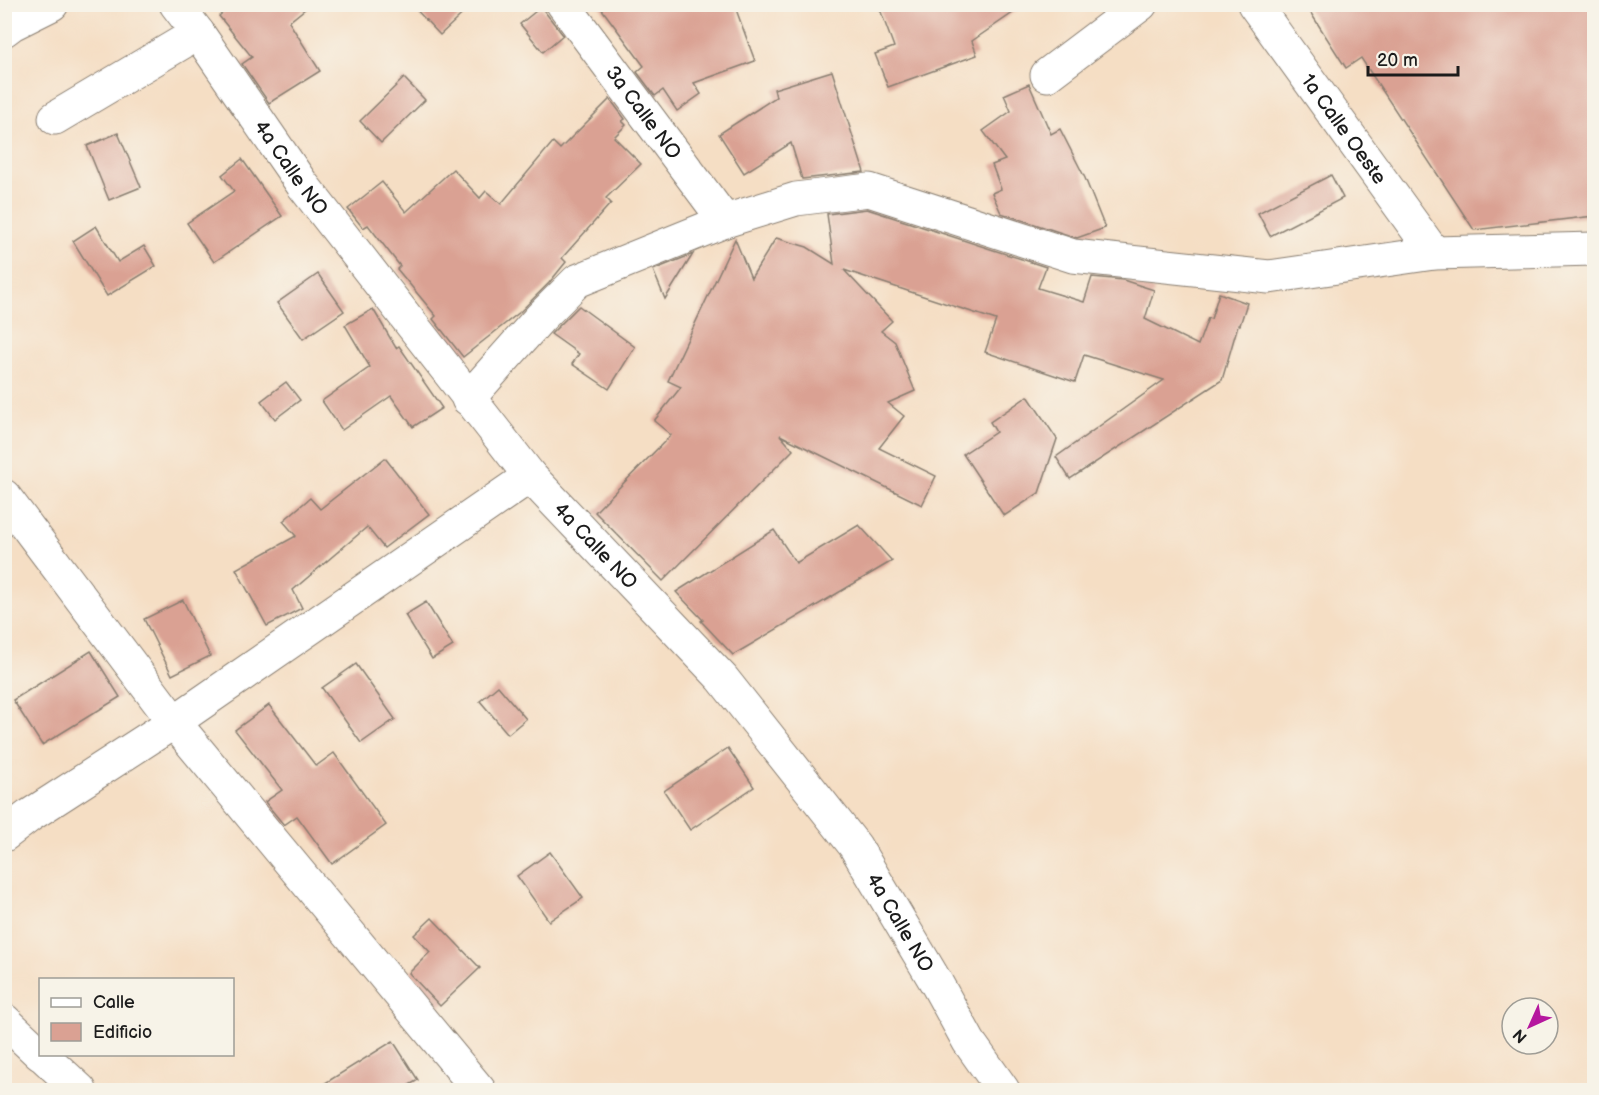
<svg xmlns="http://www.w3.org/2000/svg" width="1599" height="1095" font-family="'Balsamiq Sans',sans-serif">
<style>
.building{fill:#daa193}
.lines{fill:none;stroke-linecap:round;stroke-linejoin:round}
.minor-casing{stroke:#887d70;stroke-width:35}
.minor{stroke:#fff;stroke-width:33}
.labels{text-anchor:middle;stroke-width:4.5;stroke-linejoin:round;paint-order:stroke}
.street-label{font-size:20px;fill:#1c1c1c;stroke:#f7f3e8}
</style>
<rect width="100%" height="100%" fill="#f7f3e8"/>
<filter id="ink" filterUnits="userSpaceOnUse"><feTurbulence type="fractalNoise" baseFrequency=".0167" numOctaves="2"/><feDisplacementMap in="SourceGraphic" scale="12" xChannelSelector="R" yChannelSelector="G"/><feConvolveMatrix kernelMatrix="1 2 1 2 8 2 1 2 1" color-interpolation-filters="sRGB"/></filter>
<filter id="wash" filterUnits="userSpaceOnUse"><feTurbulence type="fractalNoise" baseFrequency=".008" numOctaves="4" result="noise"/><feDisplacementMap in="SourceGraphic" scale="24" xChannelSelector="R" yChannelSelector="G"/><feGaussianBlur stdDeviation="1.35" result="paint"/><feColorMatrix in="noise" values="0 0 0 0 0 0 0 0 0 0 0 0 0 0 0 0 0 1.4 0 .05"/><feComposite in="paint" operator="in"/></filter>
<g filter="url(#wash)">
<rect width="100%" height="100%" fill="#f5dec4"/>
<g id="blocks">
<g class="building">
<path d="M233 4H311L289 22 320 71 269 103 242 64 252 57 219 16Z"/>
<path d="M411 4H473L440 35Z"/>
<path d="M598 4H734L755 61 694 83 701 94 677 111 663 90 655 96 637 72 644 66Z"/>
<path d="M878 4H1026L972 41 977 55 888 87 875 54 894 47Z"/>
<path d="M1305 4H1594V216L1474 230 1361 58 1346 68Z"/>
<path d="M541 7 563 35 543 52 520 24Z"/>
<path d="M832 71 864 172 802 179 791 143 744 173 719 134 776 97 774 89Z"/>
<path d="M404 78 425 100 381 143 360 121Z"/>
<path d="M1029 84 1051 134 1060 129 1085 178 1105 228 1077 238 1001 213 992 193 1001 189 992 165 1005 160 983 131 1011 111 1004 95Z"/>
<path d="M610 99 625 119 622 121 626 125 614 137 641 164 606 198 611 203 562 258 566 262 549 283 520 312 463 357 433 319 436 316 397 269 400 266 368 225 363 228 348 209 382 182 406 212 453 169 480 198 486 191 501 204 553 142 560 149Z"/>
<path d="M118 133 141 187 109 200 87 146Z"/>
<path d="M242 159 282 216 214 262 187 223 234 191 222 175Z"/>
<path d="M1331 175 1343 198 1270 236 1258 213Z"/>
<path d="M867 209 1046 267 1038 288 1084 302 1092 277 1123 280 1154 290 1145 319 1198 345 1208 318 1211 319 1219 293 1247 303 1240 325H1238L1222 380 1070 479 1056 457 1164 380 1084 355 1075 382 985 352 996 320 844 270 892 321 881 331 895 342 915 391 888 403 904 416 879 448 936 476 922 505 780 435 793 450 663 581 595 512 671 435 654 421 681 387 668 381 735 239 751 278 776 238 807 247 834 264 827 214Z"/>
<path d="M96 226 118 262 144 246 156 266 107 296 73 241Z"/>
<path d="M693 254 665 299 653 270Z"/>
<path d="M318 274 344 311 303 339 277 303Z"/>
<path d="M579 306 635 347 609 389 572 364 579 354 551 334Z"/>
<path d="M373 309 396 348 399 346 442 408 413 427 391 396 342 430 322 401 370 367 345 325Z"/>
<path d="M286 382 300 400 275 419 261 401Z"/>
<path d="M1028 396 1057 439 1039 493 1004 516 963 454 996 432 990 422Z"/>
<path d="M385 458 429 514 384 548 367 527 293 590 302 608 267 626 236 569 296 536 283 521 310 498 320 509Z"/>
<path d="M859 525 892 561 733 655 701 621 703 620 676 592 774 530 796 563Z"/>
<path d="M183 600 210 656 172 675 144 619Z"/>
<path d="M426 602 453 646 432 659 405 615Z"/>
<path d="M91 651 120 697 42 745 13 700Z"/>
<path d="M356 664 395 719 361 743 322 688Z"/>
<path d="M498 686 526 719 508 734 480 701Z"/>
<path d="M269 705 316 766 334 753 386 825 332 864 297 816 284 825 265 802 282 790 235 730Z"/>
<path d="M728 748 754 787 690 830 664 791Z"/>
<path d="M550 852 583 898 549 921 517 876Z"/>
<path d="M432 918 480 968 440 1006 409 973 430 952 414 935Z"/>
<path d="M393 1041 418 1080 401 1090H314Z"/>
</g>
</g>
</g>
<g filter="url(#ink)">
<use href="#blocks" fill-opacity="0" stroke="#887d70" stroke-width="1.5"/>
<g class="lines">
<g class="minor-casing">
<g id="minor">
<path id="s1" d="M176 4 198 33 302 184 530 476 722 678 855 846 937 984 969 1042 1003 1090"/>
<path id="s2" d="M563 4 725 221"/>
<path id="s3" d="M1254 4 1434 253"/>
<path d="M4 30 12 24 52 4"/>
<path d="M1047 75 1141 4"/>
<path d="M55 118 198 33"/>
<path d="M468 399 540 318 577 281 725 221 796 199 869 190 1073 256 1269 277 1434 253 1594 249"/>
<path d="M4 496 174 722 479 1090"/>
<path d="M4 835 29 816 174 722 530 476"/>
<path d="M4 1020 40 1054"/>
<path d="M41 1054 80 1090"/>
</g>
</g>
<use href="#minor" class="minor"/>
</g>
</g>
<g class="labels">
<g class="street-label">
<text dy="7" stroke="none"><textPath href="#s2" startOffset="135">3a Calle NO</textPath></text>
<text dy="7" stroke="none"><textPath href="#s3" startOffset="154">1a Calle Oeste</textPath></text>
<text dy="7" stroke="none"><textPath href="#s1" startOffset="200">4a Calle NO</textPath></text>
<text dy="7" stroke="none"><textPath href="#s1" startOffset="686">4a Calle NO</textPath></text>
<text dy="7" stroke="none"><textPath href="#s1" startOffset="1172">4a Calle NO</textPath></text>
</g>
</g>
<rect width="1599" height="1095" fill="none" stroke="#f7f3e8" stroke-width="24"/>
<rect x="39" y="978" width="195" height="78" fill="#f7f3e8" stroke="#9f9d96" stroke-width="1.5"/>
<rect x="51" y="998" width="30" height="9" fill="#ffffff" stroke="#9f9d96" stroke-width="1.5"/>
<text x="93" y="1008" font-size="18" fill="#1c1c1c">Calle</text>
<rect x="51" y="1023" width="30" height="18" fill="#daa193" stroke="#9f9d96" stroke-width="1.5"/>
<text x="93" y="1038" font-size="18" fill="#1c1c1c">Edificio</text>
<g transform="translate(1530 1026) rotate(225)"><circle r="28" fill="#f7f3e8" stroke="#9f9d96" stroke-width="1.5"/>
<path d="M0-4.5L10 22L0 15L-10 22Z" fill="#b5179e"/>
<text y="-9" font-size="16" font-weight="bold" text-anchor="middle" fill="#1c1c1c">N</text>
</g>
<path d="M1368 66v9h90v-9" fill="none" stroke="#1c1c1c" stroke-width="3"/>
<text x="1377" y="66" font-size="18" fill="#1c1c1c" stroke="#f7f3e8" stroke-width="4.5" paint-order="stroke">20 m</text>
</svg>
